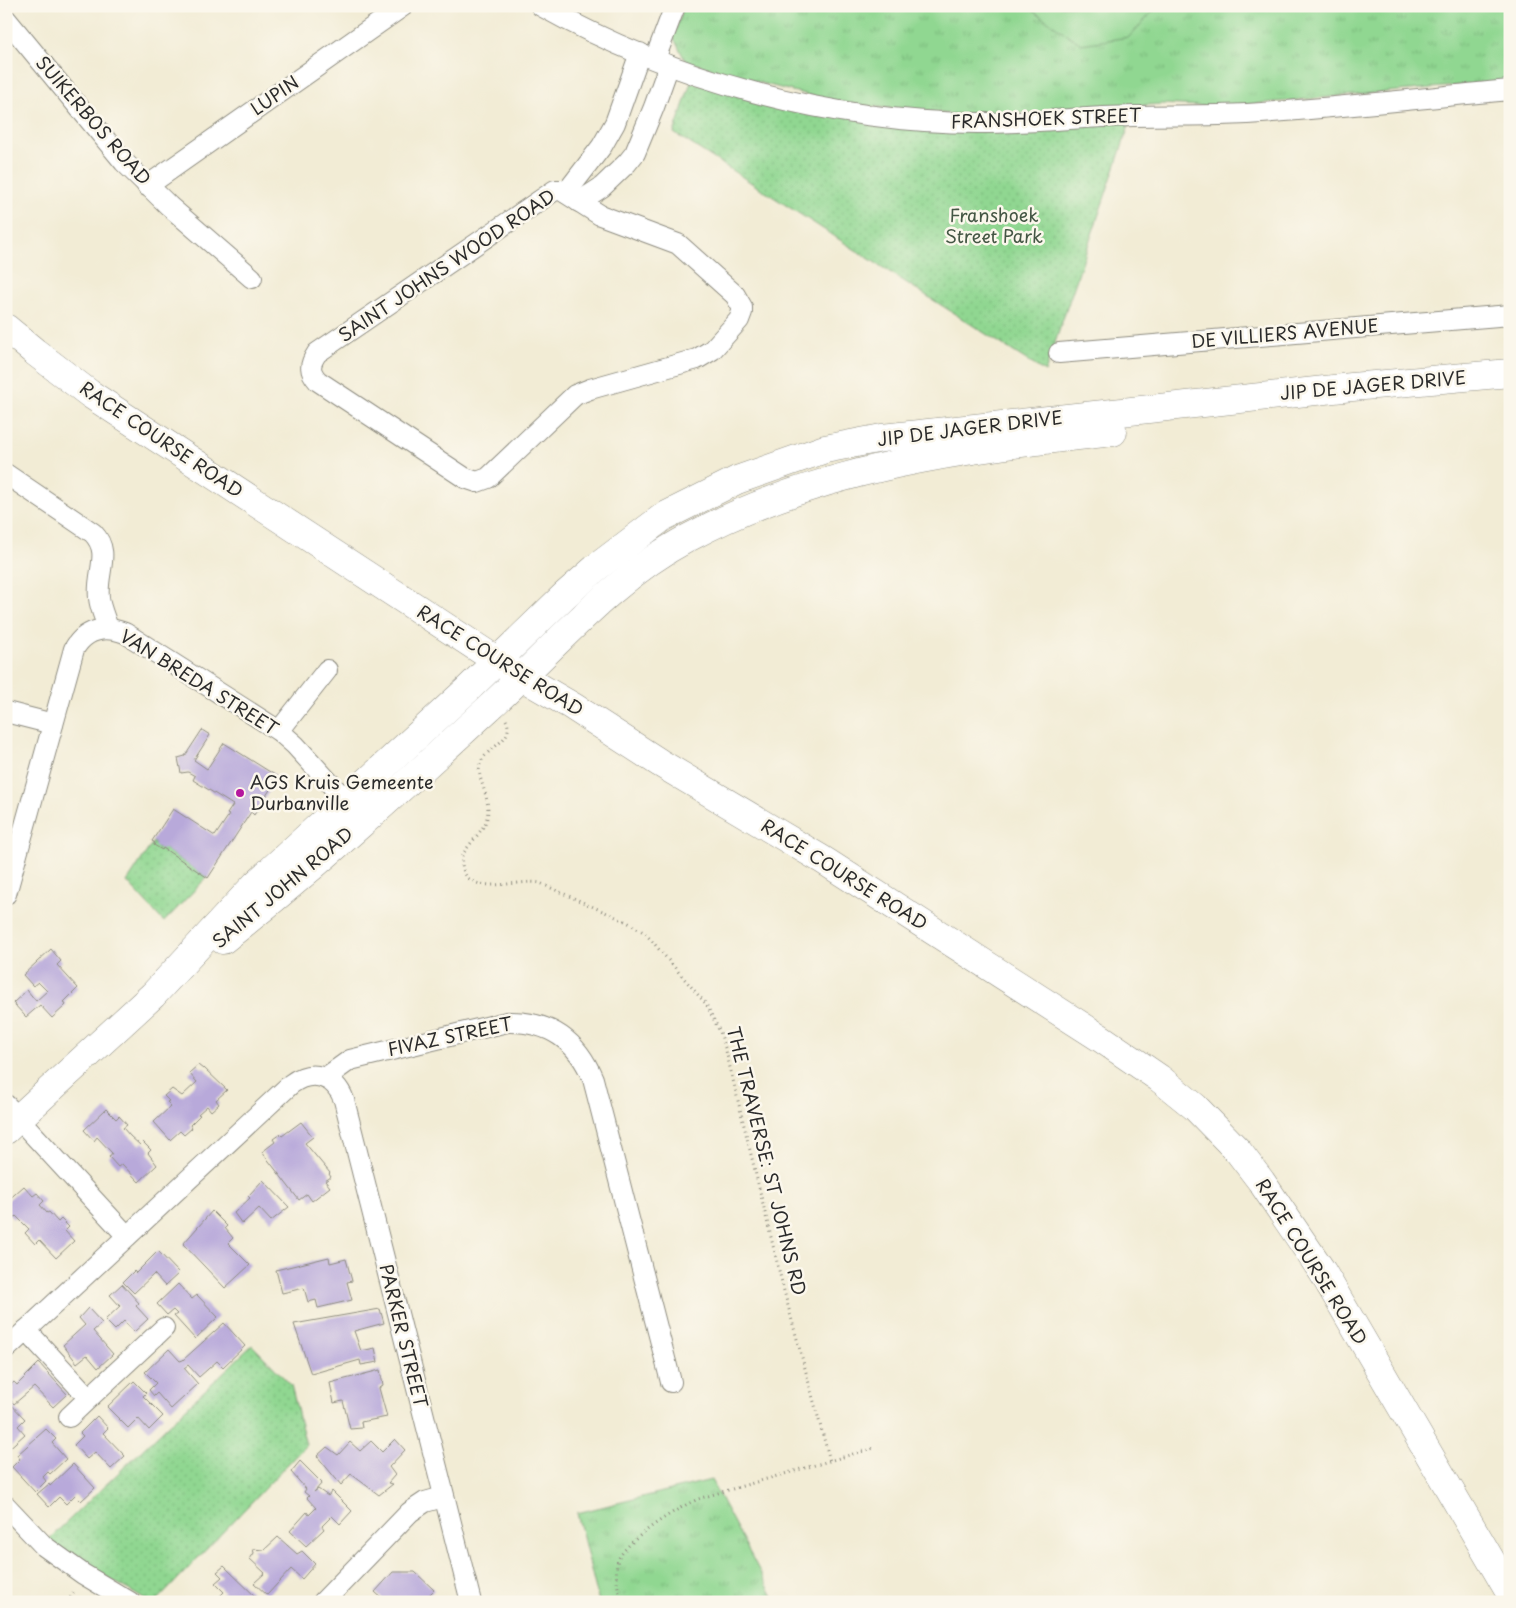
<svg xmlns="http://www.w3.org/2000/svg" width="1516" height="1608" font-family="'Playpen Sans',sans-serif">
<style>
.grass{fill:url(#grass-tufts);stroke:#5e815e}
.park{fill:url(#park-dots);stroke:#5e815e}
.pitch{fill:#90d791;stroke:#5e815e}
.building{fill:#b8a9da}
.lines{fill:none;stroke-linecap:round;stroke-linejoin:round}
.street-casing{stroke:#8e8c80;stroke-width:22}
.secondary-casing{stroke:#8e8c80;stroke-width:29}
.primary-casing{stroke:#8e8c80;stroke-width:29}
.path{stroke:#8e8c80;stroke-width:3;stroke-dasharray:1 4;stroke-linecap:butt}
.street{stroke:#fff;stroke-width:20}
.secondary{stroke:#fff;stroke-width:28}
.primary{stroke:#fff;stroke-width:28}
.poi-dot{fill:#b5179e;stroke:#fbf7ec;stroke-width:2}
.labels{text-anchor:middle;stroke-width:5;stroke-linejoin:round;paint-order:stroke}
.street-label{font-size:18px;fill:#2b2b2b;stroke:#fbf7ec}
.park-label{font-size:18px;fill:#445644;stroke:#fbf7ec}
.poi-label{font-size:18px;fill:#2b2b2b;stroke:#fbf7ec;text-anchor:start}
</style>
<defs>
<pattern id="grass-tufts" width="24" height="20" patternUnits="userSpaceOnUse" patternTransform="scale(1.25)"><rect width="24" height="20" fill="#90d791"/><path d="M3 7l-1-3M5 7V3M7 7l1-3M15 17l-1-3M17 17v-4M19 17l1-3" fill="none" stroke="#7cb97d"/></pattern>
<pattern id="park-dots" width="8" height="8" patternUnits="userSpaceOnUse" patternTransform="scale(1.25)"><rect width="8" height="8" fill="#90d791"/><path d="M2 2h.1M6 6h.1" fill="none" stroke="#7cb97d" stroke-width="1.8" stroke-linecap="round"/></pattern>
</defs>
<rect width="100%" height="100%" fill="#fbf7ec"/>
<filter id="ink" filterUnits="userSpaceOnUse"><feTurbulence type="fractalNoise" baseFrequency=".02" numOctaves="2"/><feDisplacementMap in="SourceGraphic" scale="10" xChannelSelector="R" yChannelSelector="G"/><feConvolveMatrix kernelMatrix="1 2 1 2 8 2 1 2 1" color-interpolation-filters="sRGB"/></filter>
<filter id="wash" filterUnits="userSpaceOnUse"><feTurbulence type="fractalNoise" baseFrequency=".0096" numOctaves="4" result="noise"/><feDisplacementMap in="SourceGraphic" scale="20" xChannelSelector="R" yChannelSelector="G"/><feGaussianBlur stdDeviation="1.12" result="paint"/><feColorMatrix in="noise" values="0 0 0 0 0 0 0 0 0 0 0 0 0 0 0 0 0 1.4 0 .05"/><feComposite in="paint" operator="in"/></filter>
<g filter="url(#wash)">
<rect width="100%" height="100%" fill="#f2ecd5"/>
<g class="grass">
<path d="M684 6H1510V81L1220 107 1162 104 1036 113 951 114 866 106 820 98 729 75 685 60 673 37Z"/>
<path d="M711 1480 776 1602H599L577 1513Z"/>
</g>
<g class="park">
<path d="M691 82 789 109 1130 123 1045 372 674 133Z"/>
<path d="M153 842 155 843 154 845 161 850 163 848 207 877 164 922 127 882Z"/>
<path d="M252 1345 291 1385 306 1445 156 1602H149L63 1551 48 1540Z"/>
</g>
<path class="pitch" d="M1026 6H1158L1129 37 1081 44Z"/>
<g id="blocks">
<g class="building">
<path d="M202 730 210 735 194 760 207 769 224 743 278 777 254 815 251 812 208 878 163 848 162 850 154 845 155 843 152 841 173 809 215 836 229 815 227 814 233 805 193 780 195 776 188 772 181 773 178 758 185 756Z"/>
<path d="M51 949 61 961 57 965 78 988 64 1002 66 1005 52 1018 40 1005 26 1017 13 1003 27 990 36 1001 47 991 38 982 33 986 23 975Z"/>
<path d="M198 1065 203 1069 204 1068 227 1090 216 1100 219 1104 211 1111 207 1106 198 1114 200 1115 190 1125 192 1128 184 1135 180 1131 170 1140 154 1122 171 1106 167 1102 169 1101 164 1096 172 1089 182 1096 197 1082 189 1073Z"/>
<path d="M106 1109 116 1119 119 1116 127 1125 123 1128 130 1136 140 1145 143 1142 151 1150 148 1153 157 1165 139 1182 122 1164 118 1167 109 1157 112 1153 97 1137 94 1141 84 1130Z"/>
<path d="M301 1122 313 1137 305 1143 330 1173 329 1174 331 1177 325 1181 330 1187 312 1201 307 1194 299 1200 262 1152 275 1142 273 1139 280 1134 282 1136Z"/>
<path d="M263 1180 289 1207 271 1221 259 1208 242 1224 234 1213 250 1198 248 1196Z"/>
<path d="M24 1186 33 1196 37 1193 44 1201 40 1205 47 1213 49 1212 58 1222 61 1219 69 1227 65 1231 74 1241 56 1258 39 1240 35 1244 25 1233 29 1229 16 1216 13 1219 6 1212V1202Z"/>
<path d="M212 1211 227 1226 225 1228 233 1238 228 1243 250 1265 225 1288 183 1244Z"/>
<path d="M158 1251 179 1273 165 1286 154 1274 134 1293 123 1282 134 1271 136 1273Z"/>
<path d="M329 1257 330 1263 346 1259 352 1281 347 1282 352 1300 318 1308 316 1300 308 1302 304 1288 282 1293 276 1270Z"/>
<path d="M122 1284 139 1303 136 1306 148 1319 134 1332 124 1321 115 1330 105 1320 120 1306 110 1295Z"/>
<path d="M178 1284 192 1299 197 1295 218 1317 195 1339 174 1316 177 1314 173 1310 167 1315 157 1304Z"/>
<path d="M88 1308 102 1323 93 1331 113 1354 98 1368 87 1355 77 1363 63 1345 85 1325 79 1318Z"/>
<path d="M380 1309 384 1323 354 1331 361 1351 375 1348 378 1362 361 1365 360 1360 311 1374 294 1324Z"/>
<path d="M224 1323 245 1346 223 1367 217 1361 199 1377 188 1365 184 1368 198 1384 171 1409 157 1393 154 1396 149 1390 156 1383 145 1372 169 1349 180 1361 183 1360Z"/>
<path d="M39 1363 67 1394 53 1407 34 1387 14 1404 6 1395V1389L14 1382 17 1385Z"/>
<path d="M380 1370 383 1385 379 1388 387 1417 361 1422 362 1428 350 1429 343 1401 334 1403 330 1383Z"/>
<path d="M134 1381 146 1393 143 1396 163 1416 149 1430 138 1418 128 1428 107 1407Z"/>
<path d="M6 1399 25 1419 18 1426 25 1434 6 1451Z"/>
<path d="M97 1416 108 1428 103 1433 125 1456 111 1469 95 1452 87 1459 74 1445 83 1436 80 1433Z"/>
<path d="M46 1429 56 1439 52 1443 66 1459 50 1474 48 1472 43 1477 46 1481 35 1492 12 1467 20 1459 17 1455Z"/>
<path d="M395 1439 405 1450 389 1467 395 1475 388 1483 393 1484 379 1495 351 1474 341 1485 317 1456 327 1447 338 1455 350 1442 360 1451 371 1441 382 1452Z"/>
<path d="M300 1461 322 1483 314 1492 318 1489 328 1496 332 1491 352 1511 340 1524 332 1516 322 1526 324 1529 306 1546 290 1531 307 1512 309 1515 316 1508 307 1498 309 1496 304 1492 306 1489 291 1472Z"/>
<path d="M73 1464 95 1488 81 1501 75 1495 66 1504 59 1497 49 1507 37 1494 49 1484 50 1486Z"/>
<path d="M278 1537 297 1554 302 1551 315 1564 302 1579 291 1569 267 1595 254 1583 265 1573 250 1559 254 1553 253 1549 264 1550Z"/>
<path d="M224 1566 261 1602H214L224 1592 215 1583 222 1577 217 1572Z"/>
<path d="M393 1572H415L434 1590 428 1596 434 1602H386L375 1592Z"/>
</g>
</g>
</g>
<g filter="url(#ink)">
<use href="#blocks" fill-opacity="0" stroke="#8e8c80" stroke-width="1"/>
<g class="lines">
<g class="street-casing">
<g id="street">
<path d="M541 6C673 80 827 122 979 123 1030 123 1081 117 1133 116 1171 115 1209 116 1247 114 1335 108 1422 98 1510 90"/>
<path d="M6 19 124 162 169 206 252 278"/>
<path d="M655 59 675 6"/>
<path d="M147 186 403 6"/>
<path d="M555 190H561L600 215 678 244 735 295 742 307V312L739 320 712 350 697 359 590 389 575 395 488 478 477 482 465 478 318 381C309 371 309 365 317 353Z"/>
<path d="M566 193 602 146 615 123 640 53"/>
<path d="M579 202 602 187 627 163 635 153 654 107 669 65"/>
<path d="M1059 353 1510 315"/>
<path d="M6 474 93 533C112 553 96 572 99 598 100 608 105 618 108 628"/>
<path d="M6 712 53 724"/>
<path d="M279 731 327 670"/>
<path d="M6 894 74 649C85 630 104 625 125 633L279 731 295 745 347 802"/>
<path d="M325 1078 350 1060 507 1022C549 1021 577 1040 593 1079L671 1382"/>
<path d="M6 1105 127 1236"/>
<path d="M26 1330 89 1398 164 1328"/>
<path d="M6 1349 291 1084C312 1068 335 1076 344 1100L471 1602"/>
<path d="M69 1417 89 1398"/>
<path d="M6 1506 44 1546 83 1574 130 1602"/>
<path d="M323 1602 410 1512 425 1502 443 1497"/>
</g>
</g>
<g class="secondary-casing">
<g id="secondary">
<path d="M223 940C316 867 404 786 491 706 554 648 611 579 688 538 819 467 967 448 1113 432"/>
<path d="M6 1130 153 995 256 884 467 690 564 596 597 567 663 517 737 480 825 449 882 438 1352 387 1510 373"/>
</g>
</g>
<g class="primary-casing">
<path id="primary" d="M6 328 35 352 90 394 522 677 572 706 660 763 823 860 1102 1039 1159 1078 1195 1107 1238 1151 1261 1181 1322 1271 1510 1593"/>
</g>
<g class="path">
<path d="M506 720C516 740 488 746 481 762 474 776 492 796 487 818 483 832 469 843 462 856 458 902 516 878 540 883L627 922 645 933 706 1004 720 1032 726 1051 784 1291 830 1461"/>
<path d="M68 1602 75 1589"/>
<path d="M621 1602C618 1588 614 1573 618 1560 626 1540 681 1505 701 1498L874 1448"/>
</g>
<use href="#street" class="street"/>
<use href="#secondary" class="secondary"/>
<use href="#primary" class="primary"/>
</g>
</g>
<circle class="poi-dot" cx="240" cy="793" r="5"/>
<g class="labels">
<g class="street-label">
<text transform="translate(275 96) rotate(-35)" y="6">LUPIN</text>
<text transform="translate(1046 119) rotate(-2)" y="6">FRANSHOEK STREET</text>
<text transform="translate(93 121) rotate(49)" y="6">SUIKERBOS ROAD</text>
<text transform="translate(447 266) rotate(-34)" y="6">SAINT JOHNS WOOD ROAD</text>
<text transform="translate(1285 334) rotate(-5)" y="6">DE VILLIERS AVENUE</text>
<text transform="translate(1373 386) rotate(-5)" y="6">JIP DE JAGER DRIVE</text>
<text transform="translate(970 429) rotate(-7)" y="6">JIP DE JAGER DRIVE</text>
<text transform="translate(161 440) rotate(34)" y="6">RACE COURSE ROAD</text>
<text transform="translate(500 661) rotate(32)" y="6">RACE COURSE ROAD</text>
<text transform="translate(199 683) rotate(32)" y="6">VAN BREDA STREET</text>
<text transform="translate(844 875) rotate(32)" y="6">RACE COURSE ROAD</text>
<text transform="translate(283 888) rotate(-40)" y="6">SAINT JOHN ROAD</text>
<text transform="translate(450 1037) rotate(-12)" y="6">FIVAZ STREET</text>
<text transform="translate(766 1161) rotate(76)" y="6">THE TRAVERSE: ST JOHNS RD</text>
<text transform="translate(1311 1262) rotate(58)" y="6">RACE COURSE ROAD</text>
<text transform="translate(403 1336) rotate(76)" y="6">PARKER STREET</text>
</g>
<g class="park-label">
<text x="994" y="222">Franshoek<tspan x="994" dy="21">Street Park</tspan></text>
</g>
<g class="poi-label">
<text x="250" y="789">AGS Kruis Gemeente<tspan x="250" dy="21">Durbanville</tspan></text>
</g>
</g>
<rect width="1516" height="1608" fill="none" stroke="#fbf7ec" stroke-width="25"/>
</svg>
